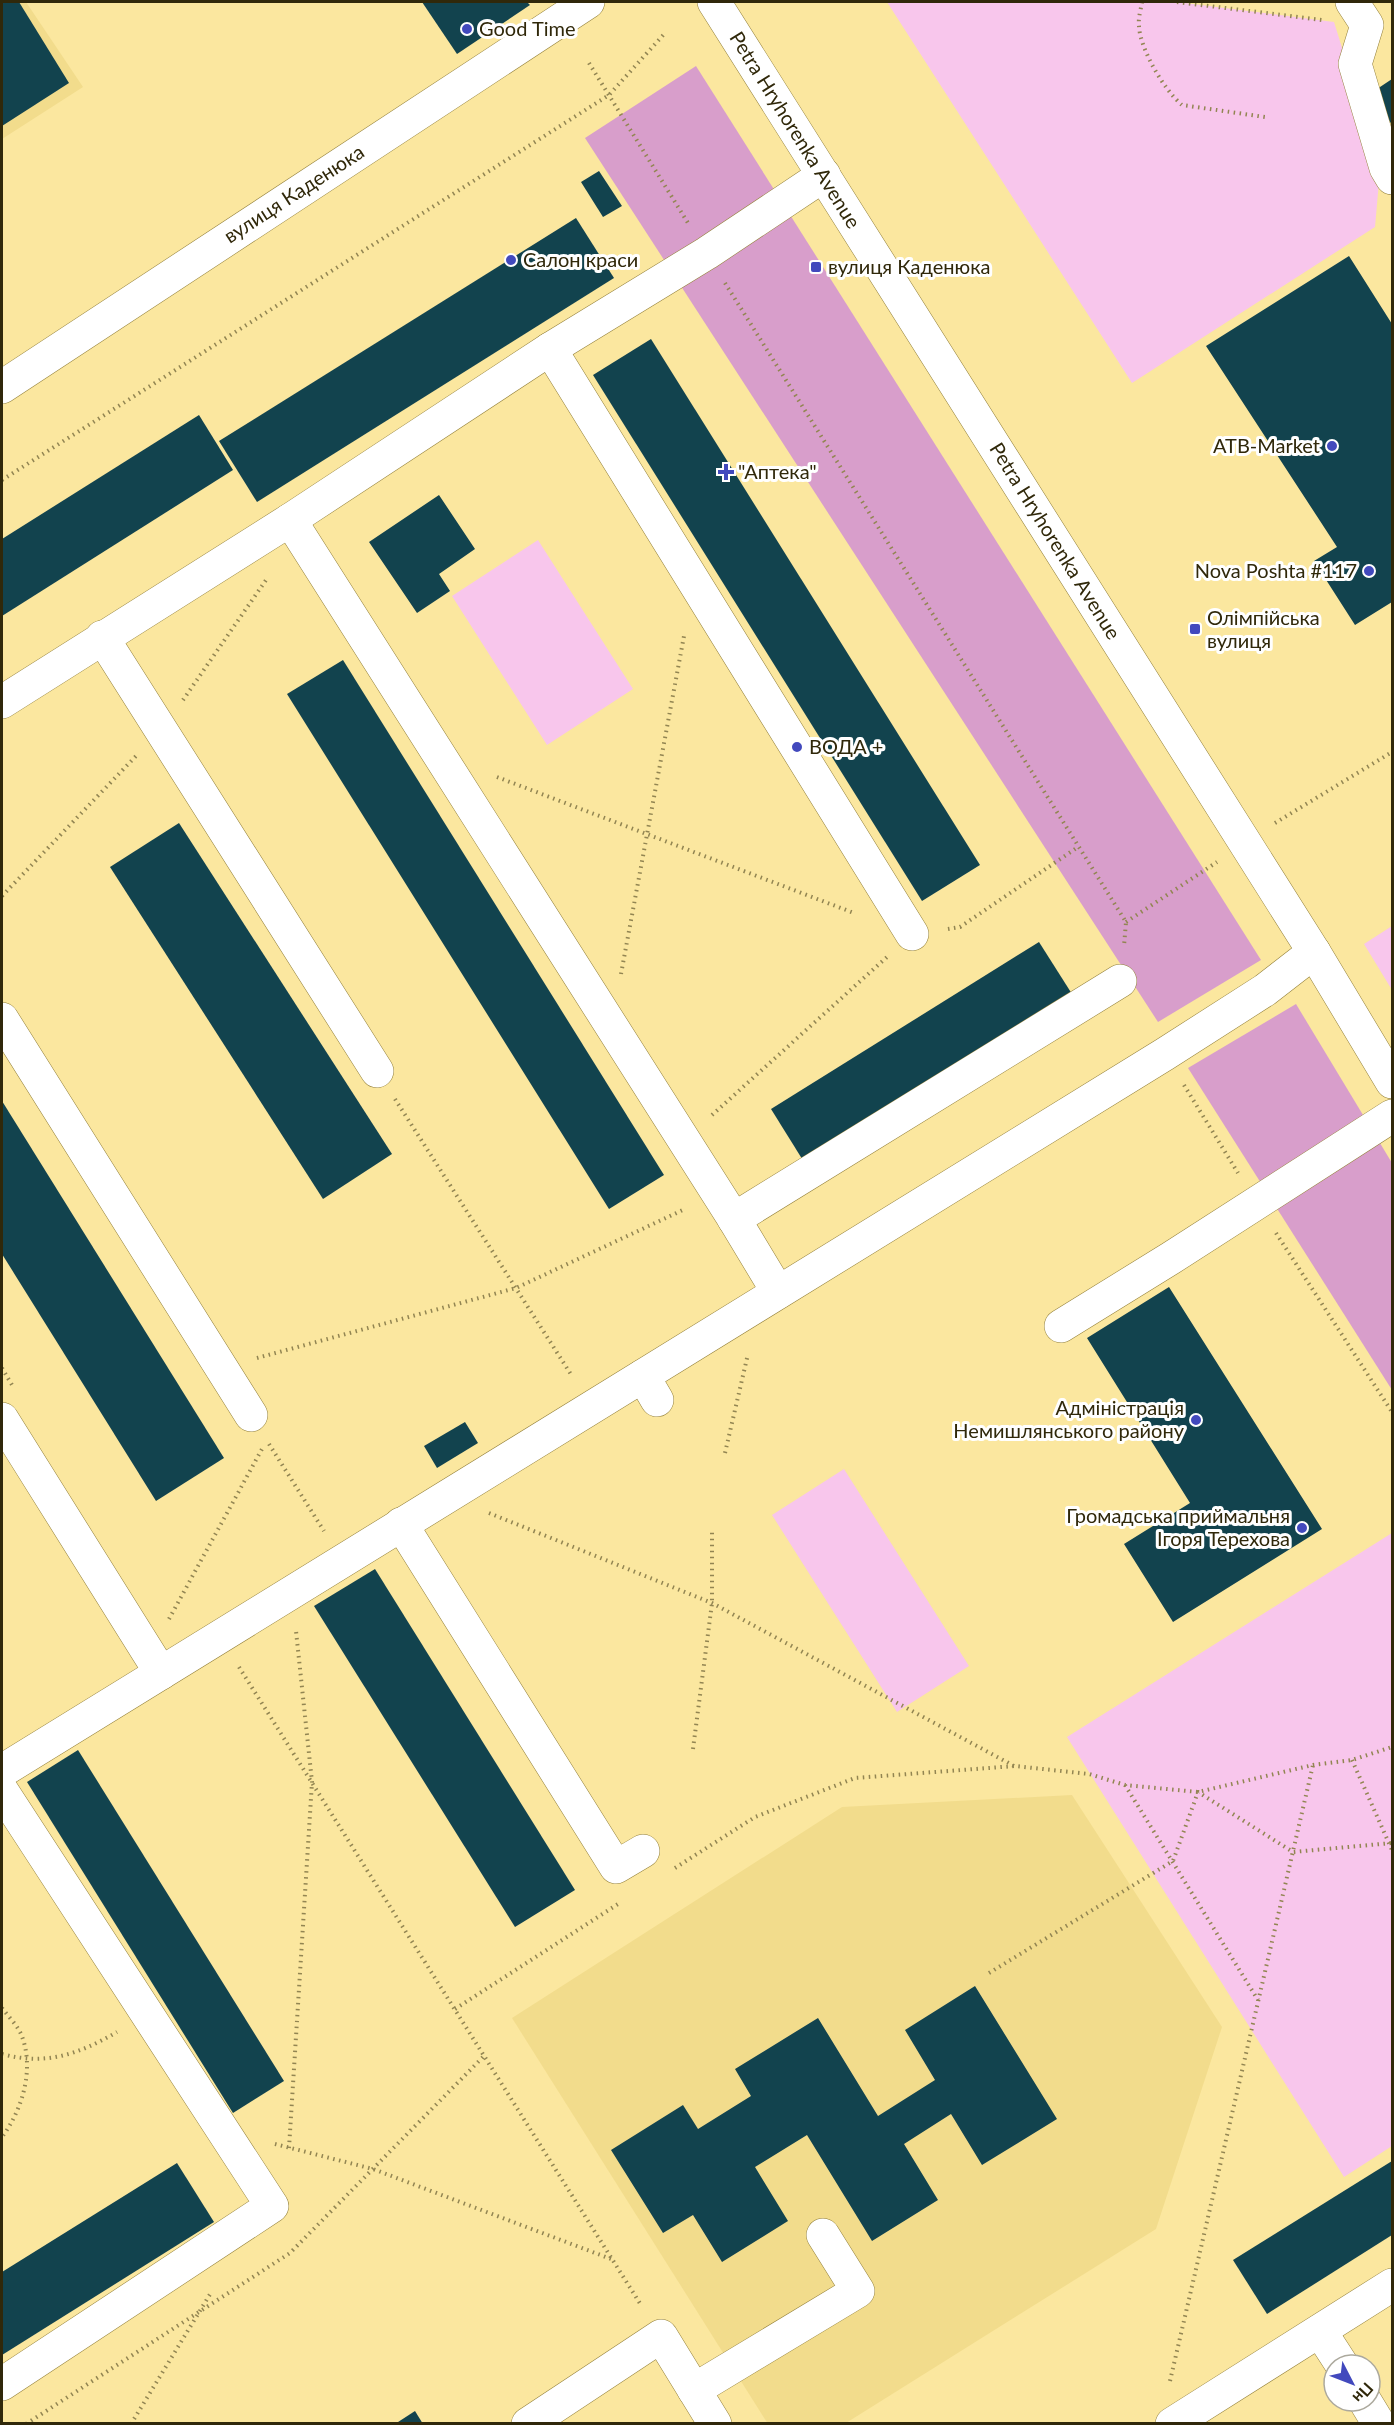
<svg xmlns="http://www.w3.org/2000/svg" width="1394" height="2425" font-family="Lato,sans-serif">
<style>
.built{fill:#f2dc8c}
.green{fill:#f8c6ec}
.forest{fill:#d89ecb}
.building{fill:#12434e}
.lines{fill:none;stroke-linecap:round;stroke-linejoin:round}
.minor-casing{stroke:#94813b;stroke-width:34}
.major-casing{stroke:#94813b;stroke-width:34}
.path{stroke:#928552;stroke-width:4;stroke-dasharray:1.5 4.5;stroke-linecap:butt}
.minor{stroke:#fff;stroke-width:33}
.major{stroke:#fff;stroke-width:33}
.poi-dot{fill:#4249bd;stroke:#fff;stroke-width:2}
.labels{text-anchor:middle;stroke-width:6;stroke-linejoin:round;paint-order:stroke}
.poi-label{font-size:20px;fill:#30280a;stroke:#fff;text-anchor:start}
.street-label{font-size:20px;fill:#30280a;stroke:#fff}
</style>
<rect width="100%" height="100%" fill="#fbe79f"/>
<g class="built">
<path d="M2 2H26L83 87 2 139Z"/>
<path d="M1072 1795 1222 2027 1156 2229 846 2423 768 2424 512 2018 842 1807Z"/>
</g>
<g class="green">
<path d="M887 2H1177L1334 22 1380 170 1375 227 1132 383Z"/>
<path d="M538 540 633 689 547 745 452 596Z"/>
<path d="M1392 926V990L1364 944Z"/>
<path d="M844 1469 969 1666 897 1712 772 1515Z"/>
<path d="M1392 1533V2146L1344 2177 1067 1737Z"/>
</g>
<g class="forest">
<path d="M696 66 1261 960 1158 1022 585 138Z"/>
<path d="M1296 1004 1392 1163V1390L1188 1068Z"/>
</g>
<g class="building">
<path d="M2 2H19L69 83 2 126Z"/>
<path d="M422 2H527L530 5 457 54Z"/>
<path d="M1392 79V125L1371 93Z"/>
<path d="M599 171 622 206 603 217 581 182Z"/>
<path d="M576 218 614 278 257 502 219 441Z"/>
<path d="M1349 256 1392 324V602L1355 625 1314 561 1337 547 1206 346Z"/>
<path d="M651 339 980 865 922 901 593 375Z"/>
<path d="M199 415 233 470 2 616V539Z"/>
<path d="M439 495 475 549 439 574 450 591 417 613 369 542Z"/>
<path d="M343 660 664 1175 609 1209 287 694Z"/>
<path d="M179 823 392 1154 323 1199 110 867Z"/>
<path d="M1039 942 1072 994 804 1162 771 1109Z"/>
<path d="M2 1101 224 1458 156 1501 2 1254Z"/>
<path d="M1169 1287 1322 1529 1173 1622 1124 1544 1190 1503 1087 1338Z"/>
<path d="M465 1422 478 1443 437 1468 424 1446Z"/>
<path d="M375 1569 575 1890 515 1927 314 1606Z"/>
<path d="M78 1750 284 2081 233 2113 27 1782Z"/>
<path d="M975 1986 1057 2119 982 2165 951 2114 904 2144 938 2200 872 2241 807 2135 755 2167 788 2221 722 2262 693 2215 663 2233 611 2150 683 2105 698 2129 751 2096 735 2069 818 2018 878 2116 935 2080 905 2030Z"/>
<path d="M1392 2161V2235L1267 2314 1233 2260Z"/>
<path d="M177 2163 214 2222 2 2355V2272Z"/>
<path d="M415 2411 423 2424H395Z"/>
</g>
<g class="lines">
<g class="minor-casing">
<g id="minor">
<path d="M1352 2 1367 25 1355 64 1386 168 1392 178"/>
<path d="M550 349 912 934"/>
<path d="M2 387 588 2"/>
<path d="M290 520 734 1219 778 1292"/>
<path d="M102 637 377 1071"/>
<path d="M2 702 290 520 550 349 707 253 824 175"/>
<path d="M2 1019 251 1415"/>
<path d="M734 1219 1120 981"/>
<path d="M1061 1326 1171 1258 1392 1116"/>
<path d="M643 1376 657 1400"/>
<path d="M2 1419 161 1673"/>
<path d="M401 1524 616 1867 643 1851"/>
<path d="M2 1771 1165 1054 1265 990 1314 952"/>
<path d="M2 1791 272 2206 2 2384"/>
<path d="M1320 2331 1342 2365"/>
<path d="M694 2390 858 2291 823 2235"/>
<path d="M1365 2401 1379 2424"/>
<path d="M528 2424 661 2336 715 2424"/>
<path d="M1172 2424 1392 2285"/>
</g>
</g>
<g class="major-casing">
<path id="major" d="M714 2 1314 952 1392 1082"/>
</g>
<g class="path">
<path d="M1142 2C1141 9 1138 18 1139 26 1140 49 1164 90 1182 105L1265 117"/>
<path d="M1177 2 1322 20"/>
<path d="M589 63 688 223"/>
<path d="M725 283 1126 922 1124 946"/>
<path d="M2 480 609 95 666 32"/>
<path d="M183 700 266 580"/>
<path d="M497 777 854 913"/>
<path d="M1275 823 1392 752"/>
<path d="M2 896 136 756"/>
<path d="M1126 922 1217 862"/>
<path d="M948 929 960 927 1078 847"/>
<path d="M621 974 684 636"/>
<path d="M1184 1085 1238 1173"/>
<path d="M395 1099 572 1376"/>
<path d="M712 1115 887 957"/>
<path d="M1276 1233 1392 1412"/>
<path d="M257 1358 516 1288 685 1209"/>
<path d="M2 1368 12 1385"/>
<path d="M269 1444 324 1531"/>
<path d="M725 1453 748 1354"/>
<path d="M489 1513 712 1603 1014 1766"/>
<path d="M169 1619 262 1449"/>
<path d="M239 1667 641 2305"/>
<path d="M693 1749 712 1603V1530"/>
<path d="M1352 1760 1392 1850"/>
<path d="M1125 1785 1258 2000"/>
<path d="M675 1868 755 1817 855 1778 1015 1766 1089 1774 1125 1785 1198 1792 1313 1765 1352 1760 1392 1747"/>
<path d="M989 1973 1173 1861 1198 1792 1293 1852 1392 1843"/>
<path d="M2 2008C8 2016 17 2025 21 2034 35 2067 23 2109 2 2137"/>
<path d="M455 2009 618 1904"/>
<path d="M2 2054C46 2066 79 2054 117 2032"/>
<path d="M275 2144 373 2169 611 2259"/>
<path d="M289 2148 312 1782 296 1631"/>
<path d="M1170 2381 1313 1765"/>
<path d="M26 2424 290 2253 484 2056"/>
<path d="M131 2424 212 2291"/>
</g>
<use href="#minor" class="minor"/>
<use href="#major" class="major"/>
</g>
<g class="poi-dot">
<circle cx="467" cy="29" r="6"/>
<circle cx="511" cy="260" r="6"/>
<rect x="810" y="261" width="12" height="12" rx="3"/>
<circle cx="1332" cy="446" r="6"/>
<path d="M723 463h6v6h6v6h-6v6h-6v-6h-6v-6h6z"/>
<circle cx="1369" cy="571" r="6"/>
<rect x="1189" y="623" width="12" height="12" rx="3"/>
<circle cx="797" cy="747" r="6"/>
<circle cx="1196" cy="1420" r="6"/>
<circle cx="1302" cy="1528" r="6"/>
</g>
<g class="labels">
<g class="poi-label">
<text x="479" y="36">Good Time</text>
<text x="523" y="267">Салон краси</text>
<text x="828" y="274">вулиця Каденюка</text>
<text x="1320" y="453" text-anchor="end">ATB-Market</text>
<text x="738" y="479">"Аптека"</text>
<text x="1357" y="578" text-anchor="end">Nova Poshta #117</text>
<text x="1207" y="625">Олімпійська<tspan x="1207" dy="23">вулиця</tspan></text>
<text x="809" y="754">ВОДА +</text>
<text x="1184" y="1415" text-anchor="end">Адміністрація<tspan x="1184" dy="23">Немишлянського району</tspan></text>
<text x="1290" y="1523" text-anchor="end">Громадська приймальня<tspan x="1290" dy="23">Ігоря Терехова</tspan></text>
</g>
<g class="street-label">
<text transform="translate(795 130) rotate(58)" y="7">Petra Hryhorenka Аvenue</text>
<text transform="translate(294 194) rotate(-33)" y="7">вулиця Каденюка</text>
<text transform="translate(1055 541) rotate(58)" y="7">Petra Hryhorenka Аvenue</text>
</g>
</g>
<rect width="1394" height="2425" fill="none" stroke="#30280a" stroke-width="6"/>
<g transform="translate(1352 2383) rotate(132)"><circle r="28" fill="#ffffff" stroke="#aca99d" stroke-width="1.5"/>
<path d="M0-4.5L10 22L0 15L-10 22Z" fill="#4249bd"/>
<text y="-9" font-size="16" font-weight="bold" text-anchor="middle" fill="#30280a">Пн</text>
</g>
</svg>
